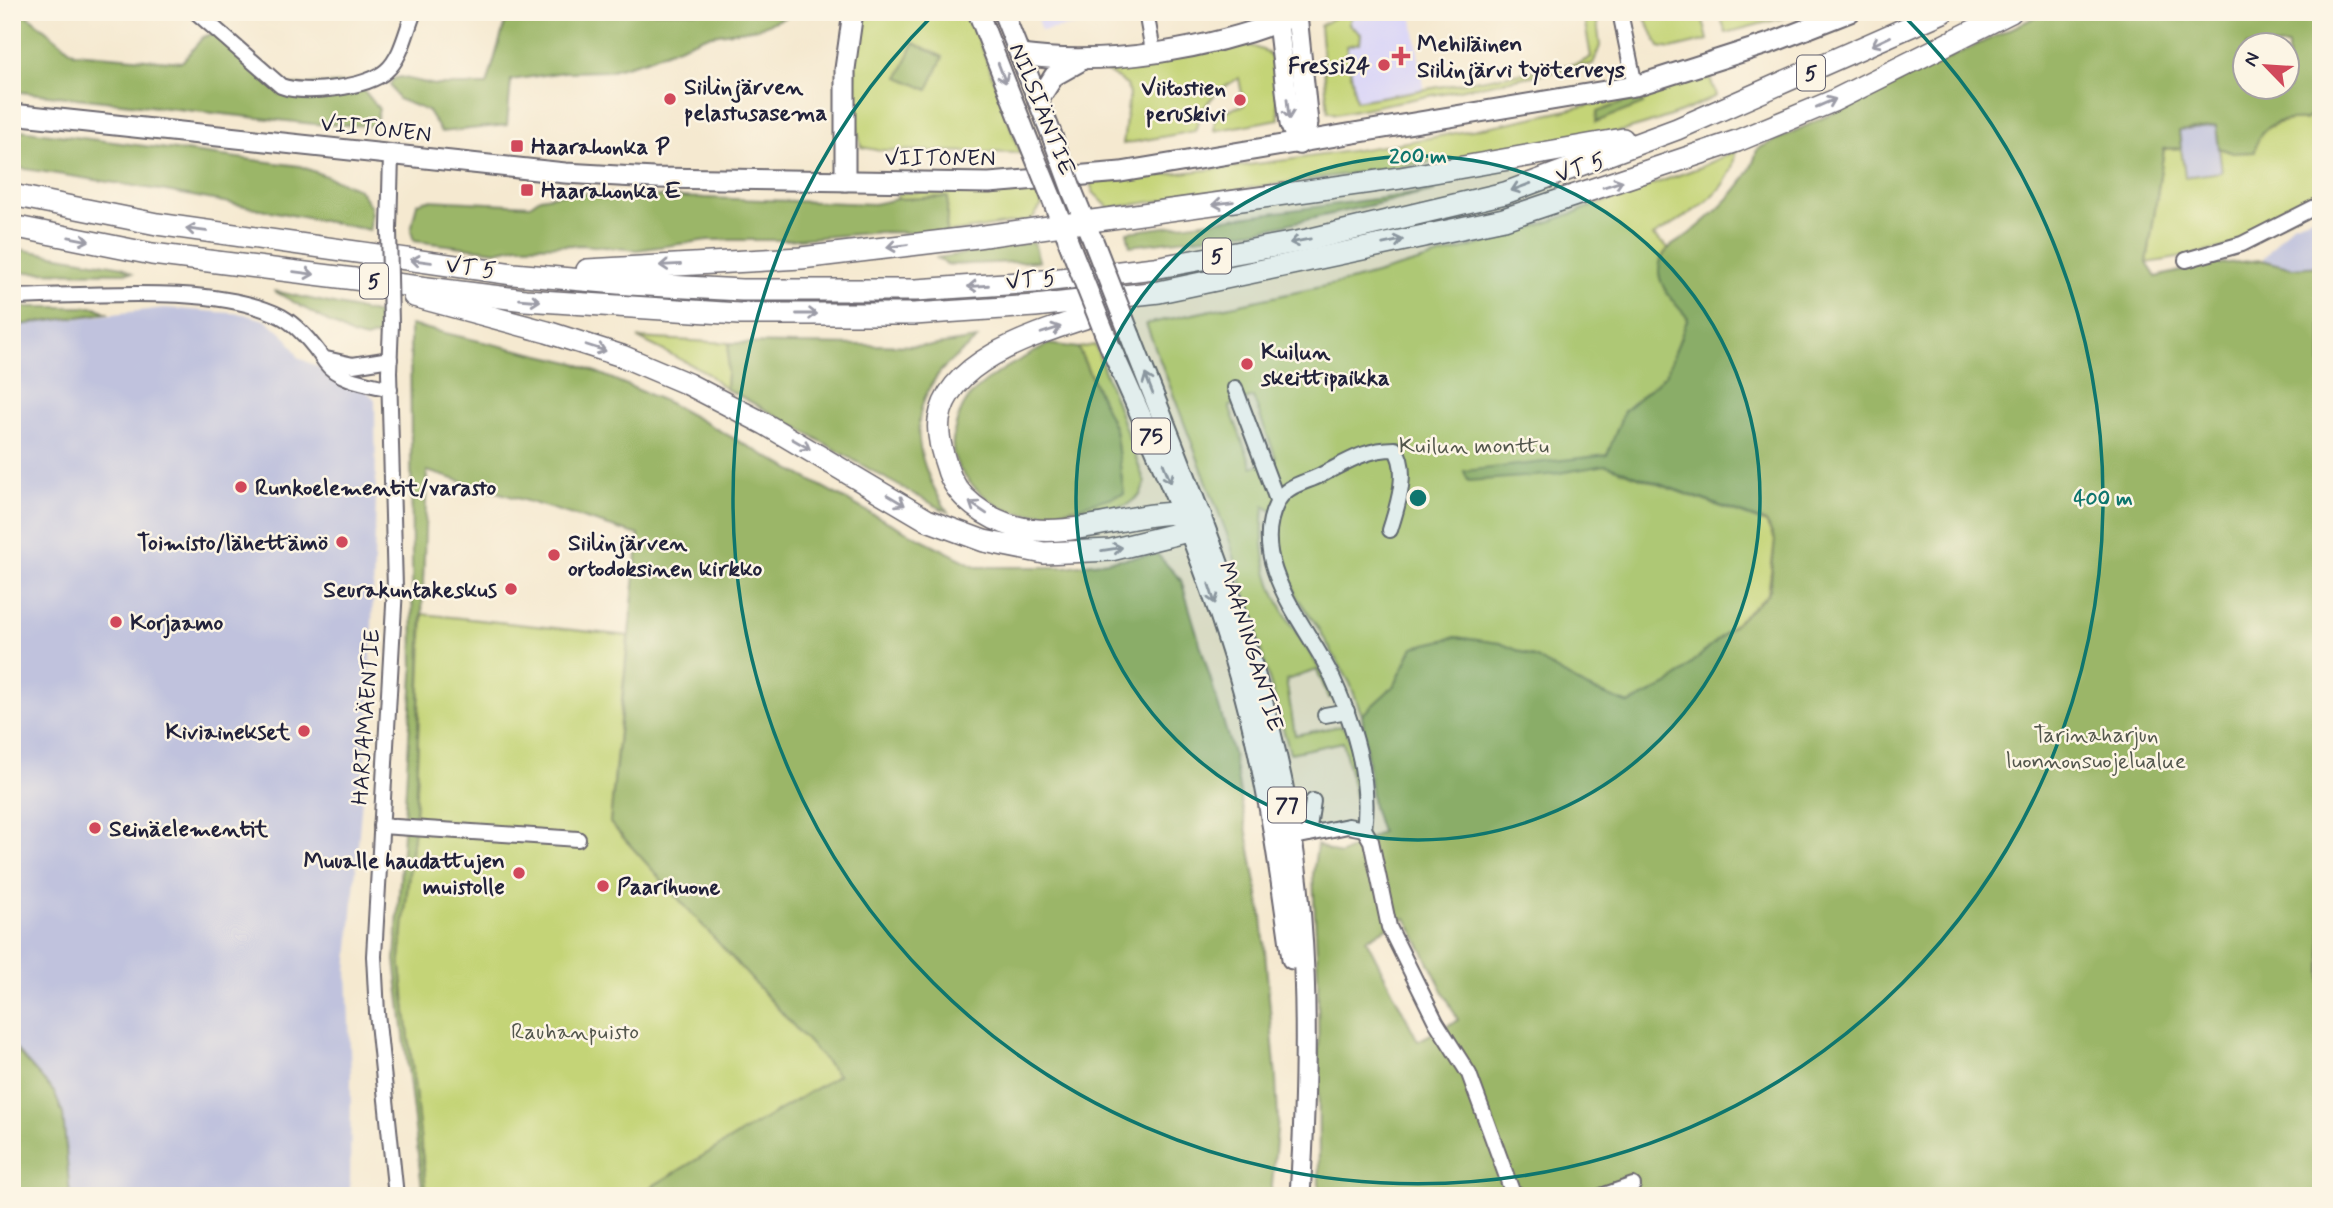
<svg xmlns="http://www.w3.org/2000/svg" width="2333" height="1208" font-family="Mynerve,sans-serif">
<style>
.built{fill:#dad6f7}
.industrial{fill:#c0c2dd}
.green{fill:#c4d477;stroke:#737b59;stroke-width:2;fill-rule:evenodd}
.forest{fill:#9bb668;stroke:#5e6c52;stroke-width:2;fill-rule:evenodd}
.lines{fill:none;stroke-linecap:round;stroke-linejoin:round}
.minor-casing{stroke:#6c686f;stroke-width:18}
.major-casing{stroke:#6c686f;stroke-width:23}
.highway-casing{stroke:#6c686f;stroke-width:24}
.minor{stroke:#fff;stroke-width:14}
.major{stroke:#fff;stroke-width:19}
.highway{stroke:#fff;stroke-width:21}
.minor-bridge-casing{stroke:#6c686f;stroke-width:18;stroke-linecap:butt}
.major-bridge-casing{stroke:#6c686f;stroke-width:23;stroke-linecap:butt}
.minor-bridge{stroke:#fff;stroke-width:14}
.major-bridge{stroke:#fff;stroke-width:19}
.oneway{stroke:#9c9ca7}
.ring{fill:none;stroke:#0f766e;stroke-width:3.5}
.poi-dot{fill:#d1495b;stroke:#fcf5e5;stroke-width:2.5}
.labels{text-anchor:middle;stroke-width:5;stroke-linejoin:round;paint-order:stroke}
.shield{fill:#fcf5e5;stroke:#63616e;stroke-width:2}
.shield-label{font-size:21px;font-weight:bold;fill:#22223b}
.poi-label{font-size:23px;font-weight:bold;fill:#22223b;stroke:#fcf5e5;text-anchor:start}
.street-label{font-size:23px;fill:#22223b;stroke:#fcf5e5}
.park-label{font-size:23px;fill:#53574d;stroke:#fcf5e5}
.centre{fill:#0f766e;stroke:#fcf5e5;stroke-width:3.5}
.ring-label{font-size:21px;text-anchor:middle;font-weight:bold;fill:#0f766e;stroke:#fcf5e5;stroke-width:5;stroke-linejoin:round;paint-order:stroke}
</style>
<rect width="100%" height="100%" fill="#fcf5e5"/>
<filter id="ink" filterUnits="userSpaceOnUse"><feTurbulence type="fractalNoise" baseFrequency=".0143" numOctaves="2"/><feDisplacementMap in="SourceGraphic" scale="14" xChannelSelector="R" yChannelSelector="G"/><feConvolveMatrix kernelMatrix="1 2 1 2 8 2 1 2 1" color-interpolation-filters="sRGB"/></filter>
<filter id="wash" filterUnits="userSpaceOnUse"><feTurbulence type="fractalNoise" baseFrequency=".00686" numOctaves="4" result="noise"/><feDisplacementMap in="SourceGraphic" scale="28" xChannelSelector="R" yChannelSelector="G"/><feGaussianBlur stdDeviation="1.57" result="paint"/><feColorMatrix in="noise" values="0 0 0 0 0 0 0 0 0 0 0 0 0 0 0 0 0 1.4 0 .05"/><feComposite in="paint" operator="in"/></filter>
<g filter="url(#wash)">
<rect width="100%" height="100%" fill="#f5e9d0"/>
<g class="built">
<path d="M1035 12H1132V16L1041 31Z"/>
<path d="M1346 12H1412L1424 94 1344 106Z"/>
</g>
<g class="industrial">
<path d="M2216 126 2223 172 2185 177 2179 131Z"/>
<path d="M2321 214V266L2292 268 2262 260 2292 224Z"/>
<path d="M164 308 244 314 268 321 288 339 299 358 364 388 375 400 376 499 369 718 347 971 351 1074 350 1196H70L63 1114 54 1092 12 1045V326Z"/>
</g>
<g class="green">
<path d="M862 12H969L1020 153 876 150 861 147C851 106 852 54 862 12Z"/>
<path d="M1343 12H1353L1349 24 1361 34 1360 43 1346 46 1356 101 1580 63 1591 57 1583 12H1596L1600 46 1593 64 1336 114 1328 111 1320 26Z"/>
<path d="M1642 12H1701L1708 40 1671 49 1659 47Z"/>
<path d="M1719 12H1784L1783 18 1726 33Z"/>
<path d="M1248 45 1268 52 1274 63 1279 119 1214 131 1215 119 1222 112 1244 105 1239 78C1214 92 1203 103 1195 131L1123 144 1129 95 1127 85 1100 67Z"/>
<path d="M1709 74 1716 96C1624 144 1511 151 1410 165 1310 179 1210 194 1109 208L1093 192 1090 182C1306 162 1501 133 1709 74Z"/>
<path d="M2321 107V194C2270 241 2214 253 2147 263L2164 149 2181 148 2185 177 2222 172 2219 148 2233 153C2260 135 2270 118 2305 120Z"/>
<path d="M1735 151C1734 194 1685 216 1653 236L1669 248 1661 260 1670 297 1688 318 1666 375 1624 411 1621 471 1766 523 1775 540 1768 594 1668 685 1628 704 1588 688 1536 658 1500 644 1456 637 1413 647 1395 685 1362 715 1350 683 1317 626 1297 597 1276 534 1279 515 1264 506C1254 599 1298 622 1335 697L1329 698 1317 670 1286 680 1295 735 1340 726 1346 729 1360 776V806L1357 803 1343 742 1290 753 1230 542 1146 324 1354 280 1510 236 1701 167ZM1253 397 1276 458 1252 467 1229 406Z"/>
<path d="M1036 187 1042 205 1031 220 946 233 947 197 897 199V193Z"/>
<path d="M638 338 729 343 726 389 704 371Z"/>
<path d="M1095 345 1145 483 1140 495 1127 505 1043 514 1124 494 1115 429 1078 348Z"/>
<path d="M423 614 628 636 610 823 839 1075 636 1196H427L400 959 415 817Z"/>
</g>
<g class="forest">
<path d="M12 12H23L74 53 182 62 203 37 217 32 281 86 358 83 379 109 375 126 314 124 12 91Z"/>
<path d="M508 12H799L758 28 706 36 646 60 608 71 564 72 511 80 507 125 441 132 428 111 398 99 390 85 393 79 400 77 435 85H487Z"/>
<path d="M2046 12H2321V107L2305 120C2279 118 2258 124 2255 152L2233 153 2219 148 2216 126 2179 131 2181 148 2164 149 2147 263 2156 277 2206 265 2262 260 2292 268 2321 266V1196H1319L1318 978 1313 875 1317 845 1340 855 1381 832 1373 807 1362 715 1395 685 1413 647 1456 637 1500 643 1536 658 1588 688 1629 704 1668 685 1768 594 1770 590 1775 540 1766 522 1606 465 1547 475 1468 481 1464 471 1607 455 1624 411 1666 375 1688 318C1678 307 1664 293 1660 278 1657 268 1661 255 1669 248 1674 243 1681 240 1687 236 1712 216 1752 182 1757 149ZM2246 46H2288V88H2246ZM1406 918 1458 1020 1418 1041 1366 939Z"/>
<path d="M914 43 943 57 928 90 899 77Z"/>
<path d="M1630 100H1640L1643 104 1596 122 1597 112Z"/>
<path d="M12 129 300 166 359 189 371 207 370 230 166 191 12 167Z"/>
<path d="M1435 191 1260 230 1130 246 1127 232Z"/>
<path d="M568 193 874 204 897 199 948 197 946 233 881 232 786 240H708L637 250 582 245 518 246 496 251 414 241 411 231 417 203 428 200 530 205 540 198Z"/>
<path d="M1034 242 1039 261 948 265 937 258Z"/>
<path d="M12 248 123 267 132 273 12 272Z"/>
<path d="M274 291 379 314 378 335 366 339 352 335Z"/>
<path d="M12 307H96L107 313 12 326Z"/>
<path d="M410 325 575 363 669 403 872 514 977 567H1065L1157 554 1181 580 1233 754 1262 917 1276 1078 1278 1119 1271 1196H636L838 1075 610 823 639 535 427 471 415 817 400 959 427 1196H423L395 960 413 675Z"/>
<path d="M977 339C965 350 950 360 940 372 903 418 919 468 948 512 872 474 802 427 726 389L729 343 931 346Z"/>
<path d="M1049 344 1078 348 1115 429 1124 494C1090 502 1048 520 1014 512 992 507 962 480 955 459 948 441 959 407 972 394 993 372 1023 359 1049 344Z"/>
<path d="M12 1045 54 1092 63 1114 70 1196H12Z"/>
</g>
</g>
<g filter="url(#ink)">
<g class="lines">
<g class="minor-casing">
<g id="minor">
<path d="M196 12 281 86C304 95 367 88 386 71 402 57 406 31 414 12"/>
<path d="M1146 12 1153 51"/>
<path d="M1620 12 1635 86"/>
<path d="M389 229 391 156"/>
<path d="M2186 260 2242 244 2321 204"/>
<path d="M12 297C87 296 217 283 282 317 300 327 315 347 326 363 338 380 371 384 390 389"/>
<path d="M391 324 389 372 395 588 374 956 377 1013 396 1196"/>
<path d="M326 359 353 365 390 359"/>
<path d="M1235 388 1277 500"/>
<path d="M1325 715 1347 711"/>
<path d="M381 826 578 839"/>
<path d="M1364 829C1371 778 1354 725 1333 679 1310 628 1246 563 1277 503 1285 485 1305 483 1321 475 1347 462 1365 449 1395 449 1410 469 1397 508 1390 530"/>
<path d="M1308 834 1313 801"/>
<path d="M1285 839 1348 826 1364 829 1371 841 1389 927 1436 1022 1469 1074 1512 1191 1521 1196"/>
<path d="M1601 1196 1633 1185"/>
</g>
</g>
<g class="major-casing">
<g id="major">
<path d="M978 12 1026 135"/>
<path d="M1003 12 1051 133"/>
<path d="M1278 23 1290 124 1299 144"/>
<path d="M1020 55C1108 67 1215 49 1297 15L1308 123 1299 144"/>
<path d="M1038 101 1054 76 1079 62"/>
<path d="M12 114 565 173 654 178 989 183 1121 172 1635 86 1773 42 1850 12"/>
<path d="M845 181V69L853 12"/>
<path d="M1073 193 1090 234"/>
<path d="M1050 194 1068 239"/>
<path d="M1130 335C1184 474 1242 609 1276 754 1310 898 1309 1049 1300 1196"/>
<path d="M1109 344C1161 459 1212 575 1245 697 1268 783 1280 871 1292 959"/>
</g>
</g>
<g class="highway-casing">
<g id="highway">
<path d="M12 195 157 224 513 274 629 284 742 290H916L1035 282 1154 268 1307 240 1505 193 1677 129 1943 12"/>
<path d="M12 226 152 254 525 300 739 314H914L1035 306 1159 292 1504 219 1737 141 1833 101 2011 12"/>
<path d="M587 270 801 258 977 237 1400 178 1623 139"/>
<path d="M414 296 547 332 622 356 688 384 765 424 927 520 984 541 1044 553 1111 550 1188 531 1201 516C1146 503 1077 542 1017 527 987 519 955 498 947 467 942 452 937 436 939 420 949 352 1060 328 1114 308"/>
</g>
</g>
<use href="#minor" class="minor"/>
<use href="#major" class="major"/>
<use href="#highway" class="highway"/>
<g class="minor-bridge-casing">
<path id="minor-bridge" d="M389 229 391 324"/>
</g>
<g class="major-bridge-casing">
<g id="major-bridge">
<path d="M1051 133 1073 193"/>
<path d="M1026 135 1050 194"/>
<path d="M1092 238 1130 335"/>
<path d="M1068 241 1109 344"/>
</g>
</g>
<use href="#minor-bridge" class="minor-bridge"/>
<use href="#major-bridge" class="major-bridge"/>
</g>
<defs><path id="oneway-shaft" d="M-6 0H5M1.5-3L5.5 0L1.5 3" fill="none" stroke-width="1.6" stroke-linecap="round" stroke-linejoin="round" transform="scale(1.75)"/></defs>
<g class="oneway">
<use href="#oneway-shaft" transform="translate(1881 41) rotate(155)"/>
<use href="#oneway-shaft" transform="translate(1002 73) rotate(69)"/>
<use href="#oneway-shaft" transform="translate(1826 103) rotate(-23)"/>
<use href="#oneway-shaft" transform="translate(1288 109) rotate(84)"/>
<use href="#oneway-shaft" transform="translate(1613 184) rotate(-18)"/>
<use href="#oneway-shaft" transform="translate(1521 187) rotate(160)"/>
<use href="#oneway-shaft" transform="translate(1223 203) rotate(172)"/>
<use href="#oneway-shaft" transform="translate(196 230) rotate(-172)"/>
<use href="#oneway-shaft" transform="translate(79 239) rotate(11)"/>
<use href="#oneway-shaft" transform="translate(1300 241) rotate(169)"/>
<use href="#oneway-shaft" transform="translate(1393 242) rotate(-12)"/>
<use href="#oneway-shaft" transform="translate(897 246) rotate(173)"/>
<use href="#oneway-shaft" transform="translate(421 261) rotate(-172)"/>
<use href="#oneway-shaft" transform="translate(670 265) rotate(177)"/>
<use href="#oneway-shaft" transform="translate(304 273) rotate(7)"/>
<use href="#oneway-shaft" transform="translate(978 286) rotate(176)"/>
<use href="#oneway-shaft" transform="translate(530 300) rotate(5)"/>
<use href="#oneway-shaft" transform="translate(807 314)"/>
<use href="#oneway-shaft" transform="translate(1051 330) rotate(-18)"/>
<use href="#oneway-shaft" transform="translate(596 348) rotate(18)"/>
<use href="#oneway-shaft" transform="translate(1149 384) rotate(-111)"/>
<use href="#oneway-shaft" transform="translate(801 444) rotate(30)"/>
<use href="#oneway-shaft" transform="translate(1167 473) rotate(68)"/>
<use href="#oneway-shaft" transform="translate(896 500) rotate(31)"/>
<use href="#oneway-shaft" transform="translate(978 508) rotate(-146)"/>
<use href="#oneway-shaft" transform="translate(1112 549) rotate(-9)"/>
<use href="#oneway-shaft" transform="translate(1212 594) rotate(72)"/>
</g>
</g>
<circle cx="1418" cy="498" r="342" fill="#0f766e" fill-opacity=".12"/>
<g class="ring">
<circle cx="1418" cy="498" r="342"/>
<path d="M1902 14A685 685 0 1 1 934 14"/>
</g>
<g class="poi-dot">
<path d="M1397.5 45.5h7v7h7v7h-7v7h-7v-7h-7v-7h7z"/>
<circle cx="1384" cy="65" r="7"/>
<circle cx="670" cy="99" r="7"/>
<circle cx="1240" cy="100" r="7"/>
<rect x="510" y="139" width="14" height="14" rx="3.5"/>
<rect x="520" y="183" width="14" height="14" rx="3.5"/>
<circle cx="1247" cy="364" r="7"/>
<circle cx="241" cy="487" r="7"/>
<circle cx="342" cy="542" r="7"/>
<circle cx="554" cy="555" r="7"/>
<circle cx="511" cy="589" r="7"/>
<circle cx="116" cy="622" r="7"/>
<circle cx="304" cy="731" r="7"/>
<circle cx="95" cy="828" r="7"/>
<circle cx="519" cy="873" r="7"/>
<circle cx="603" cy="886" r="7"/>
</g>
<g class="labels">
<g class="shield">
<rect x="1797" y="55.5" width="28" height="35" rx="5"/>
<rect x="1203" y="238.5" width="28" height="35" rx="5"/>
<rect x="360" y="263.5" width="28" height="35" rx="5"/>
<rect x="1132" y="418.5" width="38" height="35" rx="5"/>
<rect x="1268" y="787.5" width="38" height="35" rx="5"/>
</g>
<g class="shield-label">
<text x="1811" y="80">5</text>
<text x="1217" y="263">5</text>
<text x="374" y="288">5</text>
<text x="1151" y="443">75</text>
<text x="1287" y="812">77</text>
</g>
<g class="poi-label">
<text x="1417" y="51">Mehiläinen<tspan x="1417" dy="26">Siilinjärvi työterveys</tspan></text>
<text x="1370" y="73" text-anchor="end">Fressi24</text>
<text x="684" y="94">Siilinjärven<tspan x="684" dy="26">pelastusasema</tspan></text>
<text x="1226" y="95" text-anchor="end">Viitostien<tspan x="1226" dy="26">peruskivi</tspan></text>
<text x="531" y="154">Haarahonka P</text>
<text x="541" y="198">Haarahonka E</text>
<text x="1261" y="359">Kuilun<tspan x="1261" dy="26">skeittipaikka</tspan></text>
<text x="255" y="495">Runkoelementit/varasto</text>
<text x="328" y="550" text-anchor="end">Toimisto/lähettämö</text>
<text x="568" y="550">Siilinjärven<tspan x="568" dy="26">ortodoksinen kirkko</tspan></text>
<text x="497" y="597" text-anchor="end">Seurakuntakeskus</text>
<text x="130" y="630">Korjaamo</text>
<text x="290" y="739" text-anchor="end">Kiviainekset</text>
<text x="109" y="836">Seinäelementit</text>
<text x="505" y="868" text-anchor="end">Muualle haudattujen<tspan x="505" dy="26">muistolle</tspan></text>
<text x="617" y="894">Paarihuone</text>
</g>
<g class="street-label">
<text transform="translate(1043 109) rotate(68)" y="8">NILSIÄNTIE</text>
<text transform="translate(376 128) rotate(6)" y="8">VIITONEN</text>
<text x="940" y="165">VIITONEN</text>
<text transform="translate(1580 167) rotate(-18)" y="8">VT 5</text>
<text transform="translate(471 267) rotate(7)" y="8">VT 5</text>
<text transform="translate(1031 279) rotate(-5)" y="8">VT 5</text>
<text transform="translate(1252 646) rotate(73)" y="8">MAANINGANTIE</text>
<text transform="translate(365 717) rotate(-86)" y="8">HARJAMÄENTIE</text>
</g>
<g class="park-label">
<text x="1474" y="453">Kuilun monttu</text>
<text x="2096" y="742">Tarinaharjun<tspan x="2096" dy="26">luonnonsuojelualue</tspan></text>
<text x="575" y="1039">Rauhanpuisto</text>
</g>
</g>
<circle cx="1418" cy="498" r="10" class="centre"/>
<g class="ring-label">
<text x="1418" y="163">200 m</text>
<text x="2103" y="505">400 m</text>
</g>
<rect width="2333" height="1208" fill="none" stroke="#fcf5e5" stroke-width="42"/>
<g transform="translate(2266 66) rotate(295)"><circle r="33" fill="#fcf5e5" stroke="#a5a1a1" stroke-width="2"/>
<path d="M0-5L12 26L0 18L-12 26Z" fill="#d1495b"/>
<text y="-10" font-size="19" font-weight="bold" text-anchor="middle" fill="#22223b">N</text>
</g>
</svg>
